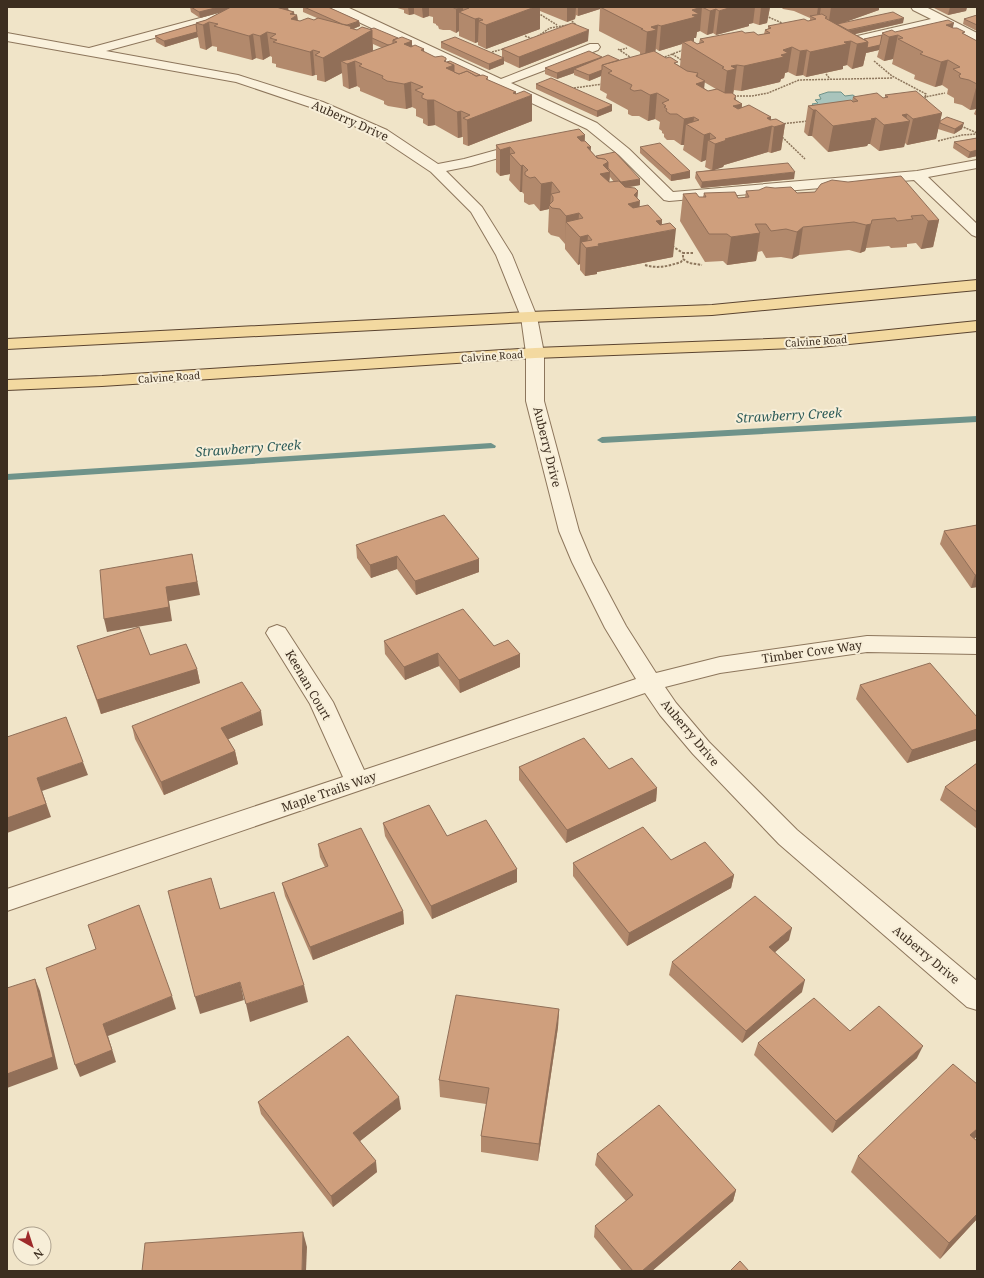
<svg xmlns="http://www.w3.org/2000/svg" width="984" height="1278" font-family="'Noto Serif',serif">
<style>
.water{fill:#a9c4bc;stroke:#6f938a}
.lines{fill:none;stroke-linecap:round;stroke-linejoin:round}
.stream{fill:#6f938a;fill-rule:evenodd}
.minor-casing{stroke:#8d765c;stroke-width:2}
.major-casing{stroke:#5b4430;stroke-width:2}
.path-far1{stroke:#8d765c;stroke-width:1.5;stroke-dasharray:2 1;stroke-linecap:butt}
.path{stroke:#8d765c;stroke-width:2;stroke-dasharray:2.5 1.5;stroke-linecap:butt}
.minor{fill:#faf1dc;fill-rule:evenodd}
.major{fill:#f3d9a0;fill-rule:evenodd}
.wall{fill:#b2896c;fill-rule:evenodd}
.shaded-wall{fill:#916f58}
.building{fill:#cf9f7d;stroke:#916f58}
.labels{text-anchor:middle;stroke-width:4;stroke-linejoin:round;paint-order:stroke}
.far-street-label{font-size:10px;fill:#3d2e20;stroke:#f7eed8}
.street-label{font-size:12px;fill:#3d2e20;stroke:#f7eed8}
.water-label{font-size:13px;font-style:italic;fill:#2f5d5a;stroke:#f7eed8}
</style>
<rect width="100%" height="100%" fill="#f0e4c8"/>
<path class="water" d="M828 92H841L845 96 853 95 857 98 865 97 818 111 812 104 818 103 815 100 821 99 819 95Z"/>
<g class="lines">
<g class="stream">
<path d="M977 416V422L602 443 597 440 602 437Z"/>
<path d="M491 443 496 446 495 448 7 480V474Z"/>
</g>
<g class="minor-casing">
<g id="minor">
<path d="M241 7H260L258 10 106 51 238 75 323 102 387 130 438 164 464 159 525 142 530 143 532 146 530 149 471 166 446 171 482 207 512 255 537 317 544 353V401L579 531 592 562 626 626 656 673 720 657 867 636 977 638V654L867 652 720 673 665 687 676 703 709 742 797 830 977 981V1010L967 1007 779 844 693 754 660 715 645 693 7 911V889L343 777 310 704 266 633 269 628 277 625 285 628 333 702 364 770 636 679 605 628 572 562 559 531 526 401V353L521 317 496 255 471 212 431 172 377 136 313 108 236 82 7 41V33L89 48Z"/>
<path d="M331 7H347L501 79 590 44H598L600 47 598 50 511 83 597 123 629 149 673 192 917 171 977 160V168L928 177 977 224V237L972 235 914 180 669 201 664 200 619 155 587 129 333 10Z"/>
<path d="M911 7H926L977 33V42L941 24 844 47 840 46 838 43 840 40 931 19 913 10Z"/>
</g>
</g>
<g class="major-casing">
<g id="major">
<path d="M977 280V290L712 315 529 322 7 349V339L529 312 712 305Z"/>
<path d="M977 321V331L820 347 535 358 102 386 7 390V380L102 376 535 348 820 337Z"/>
</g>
</g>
<g class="path-far1">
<path d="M538 13 557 25"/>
<path d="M766 16 782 23"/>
<path d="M572 21 576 25"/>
<path d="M525 36 533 39"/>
<path d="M535 38 550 28 568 25"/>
<path d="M618 49 633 59"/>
<path d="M620 50 627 48"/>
<path d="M492 52 514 46"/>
<path d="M672 54 683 61"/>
<path d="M662 58 683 50"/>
<path d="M874 61 892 76 926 94 925 97"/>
<path d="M826 74 830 79"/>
<path d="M574 88 603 84"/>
<path d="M734 96H752L768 93 799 80 893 78"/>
<path d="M927 101 925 97 945 93"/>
<path d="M781 124 808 121"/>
<path d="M961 126 977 133"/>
<path d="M780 135 805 159"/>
<path d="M938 141 962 135 977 134"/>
</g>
<g class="path">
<path d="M672 246 683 253"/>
<path d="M693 253H683V259L689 263 702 265"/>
<path d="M645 265C658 269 669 266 681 262L683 259"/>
</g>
<use href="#minor" class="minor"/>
<use href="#major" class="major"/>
</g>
<g class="wall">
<path d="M190 7H288V10L294 12V15H297L298 21H300L314 20 317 18 303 12V7H328L359 21 360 26 353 29 412 41V45L424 52 446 62 480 75 488 77V80L516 92V94L532 121 468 146 463 144V137H462L458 138 435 125 428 126 423 123V119L416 116V109L412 107 406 109 388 106 384 104V101L360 91V88L357 86 349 89 343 86 342 73 325 82 317 80V75H315L312 76 276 67V64L272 63V57L270 56 263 60 256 58 252 60 217 51V47L212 46 206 50 200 48 198 37 165 47 156 42 155 36 196 24V23L206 20 223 11 200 18 191 12ZM373 44 382 48 373 51Z"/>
<path d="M394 7H770L767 23 759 25 753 23 749 24V26L716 35 713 33 707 35 700 31 697 32 696 38H694L693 41 697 44 699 43 700 39 745 33 758 35 764 34 765 30 768 29V26L810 21V18L794 11 783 9 781 7H879V10L842 23H903L855 34 864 39 882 35V33L953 28 977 41V116L974 114 976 109 970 110 962 105 954 103V98L947 94 948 89 942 85 935 87 914 79 915 75 892 64 893 60V59L884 61 877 57 879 50 866 53 863 66 852 69 847 65 843 66V69L806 77 803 75 796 76 788 72 785 73 784 78 781 79 780 82 741 91 734 90 733 94 736 100 742 104V107L771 117V120L785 124 781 150 771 153 768 152 724 165 723 167 712 170 794 179 701 188 695 178 696 172 711 170 705 167 706 160 701 162 683 150 684 145H681L674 140H667L664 137V134L662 133V131L659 129 660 122 655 119 648 121 639 116H632L628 114V110L606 98 607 94 600 90 601 76 589 81 574 75V73L557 79 545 74V68L602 58 619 60 642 55 640 54V52L599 31 600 9 578 16 576 15 575 19 567 22 540 11V29L486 49 478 45V42L475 43 459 36V31L456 33 450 30H443L439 29 438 26 436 25V24L433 23V17L429 16 423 18 414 14 409 15 404 13V10ZM682 44 680 66 655 52 656 49 659 51ZM704 82 716 89 708 91 704 88Z"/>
<path d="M932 7H967L966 11 948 15Z"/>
<path d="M977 15V31L963 24 964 19Z"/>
<path d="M588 41 519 68 504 61V64L489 70 441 48V42L502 58V49Z"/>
<path d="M536 84 612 105V111L597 117 536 89Z"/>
<path d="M885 95 942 113 940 121 962 129 954 134 938 129 936 139 907 145 905 143 904 147 879 151 870 144H868L867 146 828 152 812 136H808L804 132 808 106 852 101 853 97 883 98H885Z"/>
<path d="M977 138V156L968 158 953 148 954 142Z"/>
<path d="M585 141 591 151 596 157V156L640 185 626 188 638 191 637 198 639 207 662 220V224L673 257 597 272V274L585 276 580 270V264L578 265 565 249V244L559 237 551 235 548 232 549 209 540 211 534 204 529 205 524 202V194L522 192H520L509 180 510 174 500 176 496 172V145ZM610 177 614 182H609Z"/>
<path d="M640 147 690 171V178L671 181 640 153Z"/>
<path d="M821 184 939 220 933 247 921 249 916 243 907 244V247L891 248 889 246 866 248 865 251 860 253 849 250 799 255 792 259 781 257 766 258 762 251 758 252 756 261 727 265 723 261 705 262 680 221 683 194 699 197H703L704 193 738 198H745L746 191 797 193 815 192Z"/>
<path d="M977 525V587L971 588 940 544 944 531Z"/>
<path d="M356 545 479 559V572L416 595 397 569 371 578 357 558Z"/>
<path d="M384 641 494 646 520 654V667L460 693 439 666 405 680 385 654Z"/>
<path d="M77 646 150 655 197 669 200 683 101 714Z"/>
<path d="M860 685 977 717V740L907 763 856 699Z"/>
<path d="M263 725 228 739 235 751 238 764 164 795 135 739 132 726Z"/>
<path d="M977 763V829L940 800 945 787Z"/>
<path d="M519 767 609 769 657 788 656 801 566 843 519 780Z"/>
<path d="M383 823 447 836 517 869V882L432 919 385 836Z"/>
<path d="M318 844 403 911 404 924 313 960 285 896 282 883 325 867 320 857Z"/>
<path d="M671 860 734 875 731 888 627 946 573 876V863Z"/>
<path d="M789 940 775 952 802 992 742 1043 669 975 672 962Z"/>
<path d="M559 1009 558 1027 538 1161 481 1152V1136L486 1104 440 1097 439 1080Z"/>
<path d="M758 1043 917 1058 832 1133 754 1055Z"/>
<path d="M977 1084V1136L974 1139 977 1141V1219L940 1259 851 1172 858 1156Z"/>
<path d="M258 1102 401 1109 360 1141 377 1172 333 1207 261 1114Z"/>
<path d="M597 1154 736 1190 733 1201 652 1271H622L594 1237 595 1226 626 1201 595 1165Z"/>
</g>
<g class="shaded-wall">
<path d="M219 7H239L200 18 199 12Z"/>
<path d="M286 7H288L289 12 258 14Z"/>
<path d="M408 7H414V14L409 15Z"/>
<path d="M422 7H429V16L423 18Z"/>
<path d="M460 7H463V14L459 12V31L456 33V9Z"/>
<path d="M535 7H540V29L486 49V25Z"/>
<path d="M567 7H576L575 19 567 22Z"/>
<path d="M578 7H600V9L578 16Z"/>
<path d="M702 7 700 31 697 32 696 38H694V41L685 43 683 42 682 44 659 51 661 26 692 10Z"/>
<path d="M732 7H755L753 23 749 24V26L716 35 719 11Z"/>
<path d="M761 7H770L767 23 759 25Z"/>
<path d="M818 7H821L819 20 816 21Z"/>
<path d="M831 7H879V10L829 28 828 27Z"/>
<path d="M950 7H967L966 11 948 15Z"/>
<path d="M716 9 713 33 707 35 710 11Z"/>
<path d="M294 12 295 17 297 15 300 40 294 43 290 14Z"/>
<path d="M479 18 478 42 475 43V19Z"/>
<path d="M904 18 903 23 838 38V33Z"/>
<path d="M359 21 360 26 353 29 354 40 372 30 373 54 355 61 357 86 349 89 347 64 341 61 342 73 325 82 323 58 346 26Z"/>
<path d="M209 22 212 46 206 50 203 25Z"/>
<path d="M954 23 948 48 946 25Z"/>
<path d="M658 25 655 54 645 57 647 32 651 27Z"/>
<path d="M589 30 588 41 519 68V57Z"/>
<path d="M197 32 198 37 165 47 164 41Z"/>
<path d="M267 32 270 56 263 60 260 36Z"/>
<path d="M253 34 256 58 252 60 249 36Z"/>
<path d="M898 35 893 59 884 61 889 37Z"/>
<path d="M412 41V52L424 49 425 74 404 44Z"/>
<path d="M851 41 847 65 843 66V69L806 77 810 52 844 42Z"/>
<path d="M868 42 880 45 879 50 866 53 863 66 852 69 857 44Z"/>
<path d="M792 47 788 72 785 73 784 78 781 79 780 82 741 91 744 66 783 50Z"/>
<path d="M313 50 315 75 312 76 310 52Z"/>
<path d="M807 50 803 75 796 76 800 51Z"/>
<path d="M602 57V62L574 69V73L557 79V73Z"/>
<path d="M504 58V64L489 70V64Z"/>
<path d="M446 60 447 68 454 65V90L447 93V86H445L444 61Z"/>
<path d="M948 60 942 85 935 87 941 62Z"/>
<path d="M737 65 733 94 724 96 727 71 731 66Z"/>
<path d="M602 70 601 76 589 81V75Z"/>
<path d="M698 73 697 83 705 81 702 106 693 109 696 76Z"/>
<path d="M411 82 412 107 406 109 404 84Z"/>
<path d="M977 84V104L976 109 970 110Z"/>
<path d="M516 92V101L532 95V121L468 146 467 120Z"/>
<path d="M657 93 655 119 648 121 650 95Z"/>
<path d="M736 96 735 105 742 104 739 129 730 132 734 99Z"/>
<path d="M427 100H434L435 125 428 126Z"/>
<path d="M612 105V111L597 117V111Z"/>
<path d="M813 110H816L812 136H808Z"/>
<path d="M461 111 462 137 458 138 457 112Z"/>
<path d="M942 113 936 139 907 145 913 119Z"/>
<path d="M907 114 906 122 910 121 904 147 879 151 884 125 902 115Z"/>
<path d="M694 117 693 128 686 124 684 145H681L684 119Z"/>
<path d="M771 117 770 126H772L768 152 724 165 723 167 712 171 715 144 767 118Z"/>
<path d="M876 118 870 144H868L867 146 828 152 833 126Z"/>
<path d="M964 123 962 129 954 134 955 129Z"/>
<path d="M785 124 781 150 771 153 774 127Z"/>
<path d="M710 133V141L708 140 706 160 701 162 704 135Z"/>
<path d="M585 135 584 161 577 137Z"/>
<path d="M510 147V174L500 176V150Z"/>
<path d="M587 147H591L589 173Z"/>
<path d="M977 150V156L968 158 970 152Z"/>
<path d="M608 162V172H610L608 199 600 174 603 165Z"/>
<path d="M523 165 522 192H520L521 166Z"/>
<path d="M690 171V178L671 181V175Z"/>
<path d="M795 172 794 179 701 188 702 182Z"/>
<path d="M640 179V185L621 188V182Z"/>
<path d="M552 182 551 195V194L550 206 549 205V209L540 211 541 184Z"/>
<path d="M638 191 637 202 640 201 638 229 628 204 634 195Z"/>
<path d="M579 213 578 235 566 222 565 244 566 216Z"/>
<path d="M662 220 661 232 676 229 673 257 597 272V274L585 276 586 248 581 242 580 264 578 265 580 237 588 235 587 248 656 221Z"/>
<path d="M872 220 866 248 865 251 860 253 866 225Z"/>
<path d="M939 220 933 247 921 249 928 221Z"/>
<path d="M803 227 799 255 792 259 797 232Z"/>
<path d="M760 233 756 261 727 265 731 237Z"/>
<path d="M192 554 200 595 169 601 172 621 107 632 104 619 166 587Z"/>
<path d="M397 556V569L371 578 370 565Z"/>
<path d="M479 559V572L416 595 415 581Z"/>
<path d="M975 575H977V587L971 588Z"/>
<path d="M438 653 439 666 405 680 404 667Z"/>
<path d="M520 654V667L460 693 459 680Z"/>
<path d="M197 669 200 683 101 714 97 700Z"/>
<path d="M261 711 263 725 224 741 221 728Z"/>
<path d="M977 729V740L907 763 912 750Z"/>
<path d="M235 751 238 764 164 795 161 782Z"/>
<path d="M83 762 88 775 42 791 51 817 7 833V818L37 778Z"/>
<path d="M657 788 656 801 566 843 567 830Z"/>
<path d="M517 869V882L432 919 431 906Z"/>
<path d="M734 875 731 888 627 946 629 933Z"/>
<path d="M403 911 404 924 313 960 310 947Z"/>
<path d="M792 928 789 940 766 960 769 947Z"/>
<path d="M35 979 40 991 58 1069 7 1088V1074Z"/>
<path d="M805 980 802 992 742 1043 746 1031Z"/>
<path d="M240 982 244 1000 200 1014 195 997Z"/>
<path d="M304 985 308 1002 250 1022 246 1004Z"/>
<path d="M172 996 176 1009 108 1036 116 1062 80 1077 75 1065 103 1024Z"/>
<path d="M559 1009 558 1027 538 1161 539 1144Z"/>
<path d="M923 1046 917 1058 832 1133 836 1121Z"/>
<path d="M399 1097 401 1109 355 1145 353 1133Z"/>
<path d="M977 1129V1136L961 1152 970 1135Z"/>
<path d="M376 1161 377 1172 333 1207 331 1196Z"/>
<path d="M736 1190 733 1201 652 1271H642Z"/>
<path d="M977 1214V1219L940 1259 949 1243Z"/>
<path d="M303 1232 307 1247 306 1271H302Z"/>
</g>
<g class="building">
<path d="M191 7H219L199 12Z"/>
<path d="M231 7H276L294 12 290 14 297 15 291 19 300 21 308 18 314 20 318 18 353 27 350 28 357 30 362 27 372 30 323 58 315 55 320 52 313 50 310 52 273 42 277 40 270 38 276 34 267 32 260 36 253 34 249 36 214 26 218 24 209 22 203 25 196 23 206 20Z"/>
<path d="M276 7H286L281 8Z"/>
<path d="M304 7H328L359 21 347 25 342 24Z"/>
<path d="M452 7H460L456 9Z"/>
<path d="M466 7H535L486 25 478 21 483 20 479 18 475 19 459 12 469 8Z"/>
<path d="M600 7H732L719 11 716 9 710 11 702 7 692 10 699 14 692 15 696 17 661 26 658 25 651 27 657 30 647 32 641 29H643Z"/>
<path d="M893 12 904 18 848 30 837 24Z"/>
<path d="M822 14 827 17 825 18 868 42 857 44 851 41 844 42 847 44 810 52 807 50 800 51 792 47 783 50 788 53 781 55 784 57 744 66 737 65 731 66 736 69 727 71 722 68 724 67 683 42 691 40 697 44 704 42 700 39 742 31 745 33 754 32 758 35 770 33 765 30 771 28 768 26 804 19 808 21 816 19 810 16Z"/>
<path d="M977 15V25L964 19Z"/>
<path d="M948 20 954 23 946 25 953 28H957L965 32 962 33 977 41V84L969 80 960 78 959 75 961 74 953 69 960 67 948 60 941 62 920 54 923 52 898 39 903 38 898 35 889 37 882 33 892 30 895 32Z"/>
<path d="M572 23 589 30 519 57 502 49Z"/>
<path d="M196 24 197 32 164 41 155 36Z"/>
<path d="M374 28 398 38 393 40V44L388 45 372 38V30L370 29Z"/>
<path d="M882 35 880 45 867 48 868 42 864 39Z"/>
<path d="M402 37 412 41 404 44 411 47 415 45 424 49 421 50 435 57 442 56 446 58V60L444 61 454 65 446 68 459 74 467 71 476 76 483 75 488 77 486 79 516 92 513 93 516 94 524 91 532 95 467 120 463 118 470 115 461 111 457 112 434 100H427L422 98V95L424 94 415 90 423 87 411 82 404 84 387 81 382 78 383 76 359 66 362 64 355 61 347 64 341 61 351 59 397 42 393 40Z"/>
<path d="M455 37 504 58 489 64 441 42Z"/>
<path d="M589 51 602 57 557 73 545 68Z"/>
<path d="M654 51 666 58 670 57 678 62 674 63 687 71 698 73 696 76 705 81 696 84 708 91 717 89 725 93H732L736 96 734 99 742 104 733 106 738 109 749 105 771 117 767 118 770 120 776 119 785 124 774 127 772 126 725 139 727 140 715 144 708 140 716 138 710 133 704 135 686 124 699 120 694 117 684 119 677 114H670L666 111 667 109 664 107 666 106 662 103 669 100 657 93 650 95 641 90 634 91 630 89 632 85 608 73 612 71 602 65Z"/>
<path d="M608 55 619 60 602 65V70L589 75 574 69Z"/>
<path d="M450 61 480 75 476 76 467 71 459 74 454 72V65L447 62Z"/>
<path d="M551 78 612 105 597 111 536 84Z"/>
<path d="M916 91 942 113 913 119 907 114 902 115 910 121 884 125 876 118 871 119 873 120 833 126 816 110H813L808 106 851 100 853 102 858 101 853 97 877 93 883 98 888 97 885 95Z"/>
<path d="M947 117 964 123 955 129 940 123V121Z"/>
<path d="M579 129 585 135 577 137 581 141H585L591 147H587L597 158 605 159 608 162 603 165 610 172 600 174 609 182 619 181 625 187 635 188 638 191 634 195 640 201 628 204 633 208 648 205 662 220 656 221 660 225 670 223 676 229 598 244 599 246 586 248 581 242 592 240 588 235 580 237 566 222 583 218 579 213 566 216 560 209 552 208 549 205 553 201V197L551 194 560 192 552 182 541 184 535 177 530 178 525 175V172L528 170 523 165 521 166 510 154 515 153 510 147 500 150 496 145Z"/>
<path d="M977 138V150L970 152 954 142Z"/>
<path d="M660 143 690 171 671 175 640 147Z"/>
<path d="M615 152 640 179 621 182 608 168V162L605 159 598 158 596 156Z"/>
<path d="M788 163 795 172 702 182 696 172Z"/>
<path d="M901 176 939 220 928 221 923 215 911 216 913 219 897 221 895 218 872 220 871 224 866 225 854 222 803 227 797 232 786 229 771 231 766 224H755L760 233 731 237 727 234H709L683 194 696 193 699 197H706L704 193 735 192 738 198 749 197 746 191 759 190 766 187 775 188 791 187 797 193 815 192 821 184 832 180 848 182Z"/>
<path d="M444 515 479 559 415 581 397 556 370 565 356 545Z"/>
<path d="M977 525V575H975L944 531Z"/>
<path d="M192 554 197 582 166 587 169 607 104 619 100 570Z"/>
<path d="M463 609 494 646 508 640 520 654 459 680 438 653 404 667 384 641Z"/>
<path d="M139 627 150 655 186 644 197 669 97 700 77 646Z"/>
<path d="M930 663 977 717V729L912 750 860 685Z"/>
<path d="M242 682 261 711 221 728 235 751 161 782 132 726Z"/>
<path d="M66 717 83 762 37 778 46 804 7 818V737Z"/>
<path d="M584 738 609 769 632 758 657 788 567 830 519 767Z"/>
<path d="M977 763V812L945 787Z"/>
<path d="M429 805 447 836 486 820 517 869 431 906 383 823Z"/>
<path d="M643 827 671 860 705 842 734 875 629 933 573 863Z"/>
<path d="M361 828 403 911 310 947 282 883 328 866 318 844Z"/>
<path d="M211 878 220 909 274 892 304 985 246 1004 240 982 195 997 168 891Z"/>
<path d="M755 896 792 928 769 947 805 980 746 1031 672 962Z"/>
<path d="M139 905 172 996 103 1024 112 1050 75 1065 46 968 96 949 88 925Z"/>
<path d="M35 979 53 1057 7 1074V988Z"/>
<path d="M456 995 559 1009 539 1144 481 1136 489 1088 439 1080Z"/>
<path d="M814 998 850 1031 879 1006 923 1046 836 1121 758 1043Z"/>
<path d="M348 1036 399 1097 353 1133 376 1161 331 1196 258 1102Z"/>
<path d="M953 1064 977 1084V1129L970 1135 977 1141V1214L949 1243 858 1156Z"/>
<path d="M659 1105 736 1190 642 1271H633L595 1226 633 1195 597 1154Z"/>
<path d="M303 1232 302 1271H142L145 1243Z"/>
<path d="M740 1261 749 1271H730Z"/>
</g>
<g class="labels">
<g class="far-street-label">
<text transform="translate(816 341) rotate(-4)" y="4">Calvine Road</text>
<text transform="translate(492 356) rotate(-4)" y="4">Calvine Road</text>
<text transform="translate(169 377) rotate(-4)" y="4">Calvine Road</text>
</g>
<g class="street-label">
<text transform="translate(350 121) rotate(24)" y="4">Auberry Drive</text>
<text transform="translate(547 447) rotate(76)" y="4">Auberry Drive</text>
<text transform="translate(812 652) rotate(-8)" y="4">Timber Cove Way</text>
<text transform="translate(308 685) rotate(60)" y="4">Keenan Court</text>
<text transform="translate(690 733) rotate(50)" y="4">Auberry Drive</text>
<text transform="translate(329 792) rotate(-19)" y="4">Maple Trails Way</text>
<text transform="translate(926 955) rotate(40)" y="4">Auberry Drive</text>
</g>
<g class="water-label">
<text transform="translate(789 415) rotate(-3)" y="5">Strawberry Creek</text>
<text transform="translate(248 448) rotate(-4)" y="5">Strawberry Creek</text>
</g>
</g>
<rect width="984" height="1278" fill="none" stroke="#3d2e20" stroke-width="16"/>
<g transform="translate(32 1246) rotate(141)"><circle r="19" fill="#f7eed8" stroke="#ada18e"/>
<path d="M0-3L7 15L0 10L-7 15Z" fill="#9e2a2b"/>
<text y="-6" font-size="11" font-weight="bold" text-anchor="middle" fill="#3d2e20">N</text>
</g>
</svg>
